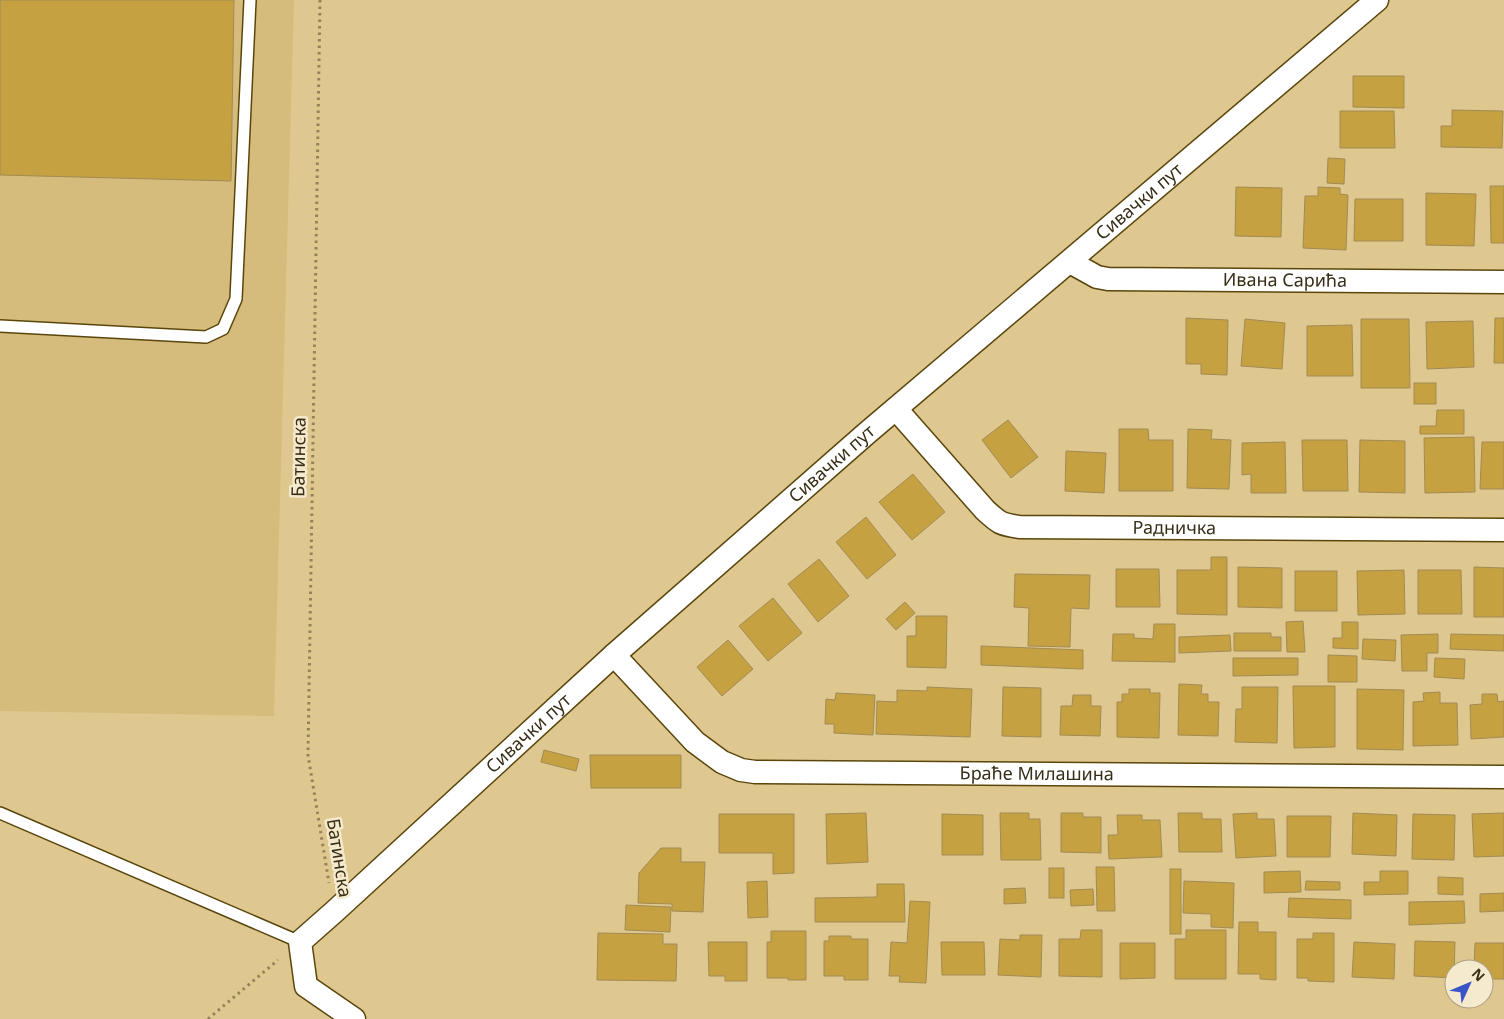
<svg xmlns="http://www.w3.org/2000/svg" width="1504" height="1019" font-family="'Noto Sans',sans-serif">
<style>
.built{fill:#d6bc7c}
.building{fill:#c5a142;stroke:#a18b55}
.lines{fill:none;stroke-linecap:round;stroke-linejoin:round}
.lane-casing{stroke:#5a460b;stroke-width:14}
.street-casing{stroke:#5a460b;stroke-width:25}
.path{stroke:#94835a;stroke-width:3;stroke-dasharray:2.5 4;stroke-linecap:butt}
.lane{stroke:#fff;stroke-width:11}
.street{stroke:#fff;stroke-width:22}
.labels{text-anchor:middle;stroke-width:5;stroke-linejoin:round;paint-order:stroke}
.street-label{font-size:18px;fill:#372e17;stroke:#f5eace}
</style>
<rect width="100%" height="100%" fill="#dfc890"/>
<path class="built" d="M0 0H294L274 716 0 711Z"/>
<g class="building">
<path d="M0 0H234L231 181 0 175Z"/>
<path d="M1353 76H1404V108L1353 107Z"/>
<path d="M1452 110 1503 111 1502 148 1441 147V126H1452Z"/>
<path d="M1340 111H1394L1395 148H1340Z"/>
<path d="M1328 158 1345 159 1344 184 1327 183Z"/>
<path d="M1490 186H1504V243H1491Z"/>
<path d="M1236 187 1282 188 1281 237 1235 236Z"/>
<path d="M1318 187 1340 188V194L1348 195 1346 250 1303 248 1305 196H1318Z"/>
<path d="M1426 193 1476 194 1474 246 1426 245Z"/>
<path d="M1355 199H1403V241H1354Z"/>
<path d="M1186 318 1228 320 1227 375 1201 374V364H1186Z"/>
<path d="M1495 318H1504V363H1494Z"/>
<path d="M1245 319 1285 323 1282 369 1241 366Z"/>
<path d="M1361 319H1409L1410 388H1361Z"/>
<path d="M1473 321 1474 367 1427 369 1426 322Z"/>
<path d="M1352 325 1353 376H1307V326Z"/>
<rect x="1414" y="383" width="22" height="21"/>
<path d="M1437 410H1464V434H1420V426H1436Z"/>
<path d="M1008 420 1038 457 1011 478 982 440Z"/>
<path d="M1119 429H1148L1149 440H1173V491H1119Z"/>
<path d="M1188 429 1212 430 1211 439 1231 440 1229 489 1187 488Z"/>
<path d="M1474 437 1475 492 1425 493 1424 438Z"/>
<path d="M1302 440H1347L1348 491H1303Z"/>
<path d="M1360 440 1405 441V493L1359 492Z"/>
<path d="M1285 442 1286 493H1251V474L1242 475V443Z"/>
<path d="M1482 442H1504V489H1480Z"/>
<path d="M1066 451 1106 453 1104 493 1065 491Z"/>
<path d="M913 474 945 512 912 540 879 502Z"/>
<path d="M866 517 896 555 867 579 836 542Z"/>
<path d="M1211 557H1227V615L1177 614V570H1211Z"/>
<path d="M819 559 849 596 818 622 788 584Z"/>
<path d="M1238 567 1282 568V608L1238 607Z"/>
<path d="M1474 567 1504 568V617H1474Z"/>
<path d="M1116 569H1159L1160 607H1116Z"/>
<path d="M1404 570 1405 614 1358 615 1357 571Z"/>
<path d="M1418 570H1461L1462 614H1418Z"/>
<rect x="1295" y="571" width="42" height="40"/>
<path d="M1015 574 1090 575 1089 609 1071 608 1070 647 1028 646 1029 608 1014 607Z"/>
<path d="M773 598 802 633 768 661 739 626Z"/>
<path d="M905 602 915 613 896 630 886 619Z"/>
<path d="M916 616H947L946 668 907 667V636H916Z"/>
<path d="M1303 621 1305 652H1287L1286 622Z"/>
<path d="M1342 622H1358V649L1333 648V638H1342Z"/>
<path d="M1154 624H1175V662L1112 661 1113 634H1134V638L1153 639Z"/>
<path d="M1234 633H1271V637H1281V651H1234Z"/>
<path d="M1438 634V653H1427V671H1402L1401 635Z"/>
<path d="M1451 634 1504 635V651L1450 649Z"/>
<path d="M1230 635 1231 651 1179 653V637Z"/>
<path d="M1363 639 1396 640 1395 661 1362 659Z"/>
<path d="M728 640 753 669 722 696 697 667Z"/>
<path d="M981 646 1083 650V669L981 665Z"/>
<path d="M1328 655 1357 656V682H1328Z"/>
<path d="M1233 658H1298V675L1233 676Z"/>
<path d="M1435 658 1465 659 1464 679 1434 677Z"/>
<path d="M1179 684 1202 685 1201 694H1208V702H1219L1218 736 1178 735Z"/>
<path d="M1293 686H1335V747L1294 748Z"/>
<path d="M927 687 972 689 970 737 876 734 877 701 897 702V690L927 691Z"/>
<path d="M1003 687 1041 688V737L1002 736Z"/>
<path d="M1242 687H1278L1277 743 1235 742 1236 709H1242Z"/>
<path d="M1129 689H1150V693H1160L1159 738 1117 737V702H1122V694H1129Z"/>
<path d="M1357 689 1404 690 1403 750 1357 749Z"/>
<path d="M1440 692V703H1457L1458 745 1413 746V702L1424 701 1423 693Z"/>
<path d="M836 693 875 695 873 735 834 733V724H825L826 699 835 700Z"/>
<path d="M1482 694H1497L1498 702 1504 701V737L1471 739 1470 705 1482 704Z"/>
<path d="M1073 695H1091V706H1101L1100 736 1060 735 1061 706H1072Z"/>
<path d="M544 750 579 759 576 771 541 762Z"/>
<path d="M590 755H681V788H591Z"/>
<path d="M866 813 868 862 827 864 826 814Z"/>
<path d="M1000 813H1029V819H1040L1041 860H1001Z"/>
<path d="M1061 813H1083V817H1101V853L1061 852Z"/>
<path d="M1178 813H1202V819H1221L1222 852H1179Z"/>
<path d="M1257 813V819H1274L1276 856 1236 858 1233 814Z"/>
<path d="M1353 813 1397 815 1396 856 1352 854Z"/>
<path d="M1504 813V856L1474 857 1472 814Z"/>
<path d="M719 814H794V873L773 874V853H719Z"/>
<path d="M942 814 983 815V855H942Z"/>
<path d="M1413 814 1455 815 1454 860 1412 859Z"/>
<path d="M1117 815H1142V820H1160L1162 857 1109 859 1108 835H1118Z"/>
<path d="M1287 816H1331L1330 857H1287Z"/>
<path d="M661 848H681V862H705L703 912 672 911V904L638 903 639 873Z"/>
<path d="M1096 867H1114L1115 911H1097Z"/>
<rect x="1049" y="868" width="15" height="30"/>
<rect x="1170" y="869" width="11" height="65"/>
<path d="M1300 871 1301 892 1264 893V872Z"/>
<path d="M1380 871H1408V894L1364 895V882H1380Z"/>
<path d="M1438 877 1463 878V895L1438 894Z"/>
<path d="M767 881 768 917 748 918 747 882Z"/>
<path d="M1184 881 1234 883 1233 928 1211 927V914L1183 913Z"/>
<path d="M1306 881 1340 882V890H1305Z"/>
<path d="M877 884H904L905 922H815V898L877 897Z"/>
<path d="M1025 888 1026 903 1004 904V889Z"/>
<path d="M1093 889 1094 905 1071 906 1070 890Z"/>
<path d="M1504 893V911L1480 912V894Z"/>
<path d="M1289 898 1351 900V919L1288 917Z"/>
<path d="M910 901 930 902 926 983 899 982 900 976H889L891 942 907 943Z"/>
<path d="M1464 901 1465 923 1409 925V902Z"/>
<path d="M626 905 671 907 670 932 625 930Z"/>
<path d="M1239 922H1258V932H1276V980L1260 979V974H1238Z"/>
<path d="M1081 930H1102V977L1059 976V939H1080Z"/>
<path d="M1186 930H1226V979H1175V939H1186Z"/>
<path d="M771 931H806V980H788V978H767V942H771Z"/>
<path d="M598 933 663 934V944H677L676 981 597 980Z"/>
<path d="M1313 933H1334V982L1308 981V978H1297V939H1313Z"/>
<path d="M1020 935H1042L1041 977 998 975 1000 939 1020 940Z"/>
<path d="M829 936H851V939H868V980H844V976H824V941H829Z"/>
<path d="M1415 941 1455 942 1454 978 1414 976Z"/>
<path d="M708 942H747V981H725V976H709Z"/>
<path d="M941 942H984L985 975H942Z"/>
<path d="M1354 942 1395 944 1394 979 1352 977Z"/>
<path d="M1120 943H1155V978L1120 979Z"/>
<path d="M1475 943H1504V979H1484V969H1474Z"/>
</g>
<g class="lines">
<g class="lane-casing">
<g id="lane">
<path d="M0 326 206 337 223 329 236 299 250 0"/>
<path d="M0 813 300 942"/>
</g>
</g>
<g class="street-casing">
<g id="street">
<path id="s1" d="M1070 262 1097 277 1108 279 1504 282"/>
<path id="s2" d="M896 409 985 510C999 523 1000 524 1019 527L1504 530"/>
<path id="s3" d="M614 655 695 742 722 762 741 770 755 772 1504 777"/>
<path id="s4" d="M354 1019 306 986 300 942 334 912 614 655 867 433 1377 0"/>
</g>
</g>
<g class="path">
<path d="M320 0 308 755 329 883"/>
<path d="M208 1019 278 960"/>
</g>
<use href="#lane" class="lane"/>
<use href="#street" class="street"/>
</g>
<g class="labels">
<g class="street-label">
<text dy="6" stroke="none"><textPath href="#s4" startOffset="1222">Сивачки пут</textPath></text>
<text dy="6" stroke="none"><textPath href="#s1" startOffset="219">Ивана Сарића</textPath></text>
<text transform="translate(299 457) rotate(-89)" y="6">Батинска</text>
<text dy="6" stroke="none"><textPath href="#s4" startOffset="818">Сивачки пут</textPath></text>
<text dy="6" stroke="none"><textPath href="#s2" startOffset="329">Радничка</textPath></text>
<text dy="6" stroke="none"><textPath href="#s4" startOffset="412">Сивачки пут</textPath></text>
<text dy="6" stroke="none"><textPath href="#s3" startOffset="469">Браће Милашина</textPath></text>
<text transform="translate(339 858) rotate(81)" y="6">Батинска</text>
</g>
</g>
<g transform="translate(1469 984) rotate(46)"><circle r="24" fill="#f5eace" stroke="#a99f85"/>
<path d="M0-4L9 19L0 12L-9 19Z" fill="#3954c6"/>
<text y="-8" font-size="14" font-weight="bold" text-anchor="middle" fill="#372e17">N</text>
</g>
</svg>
